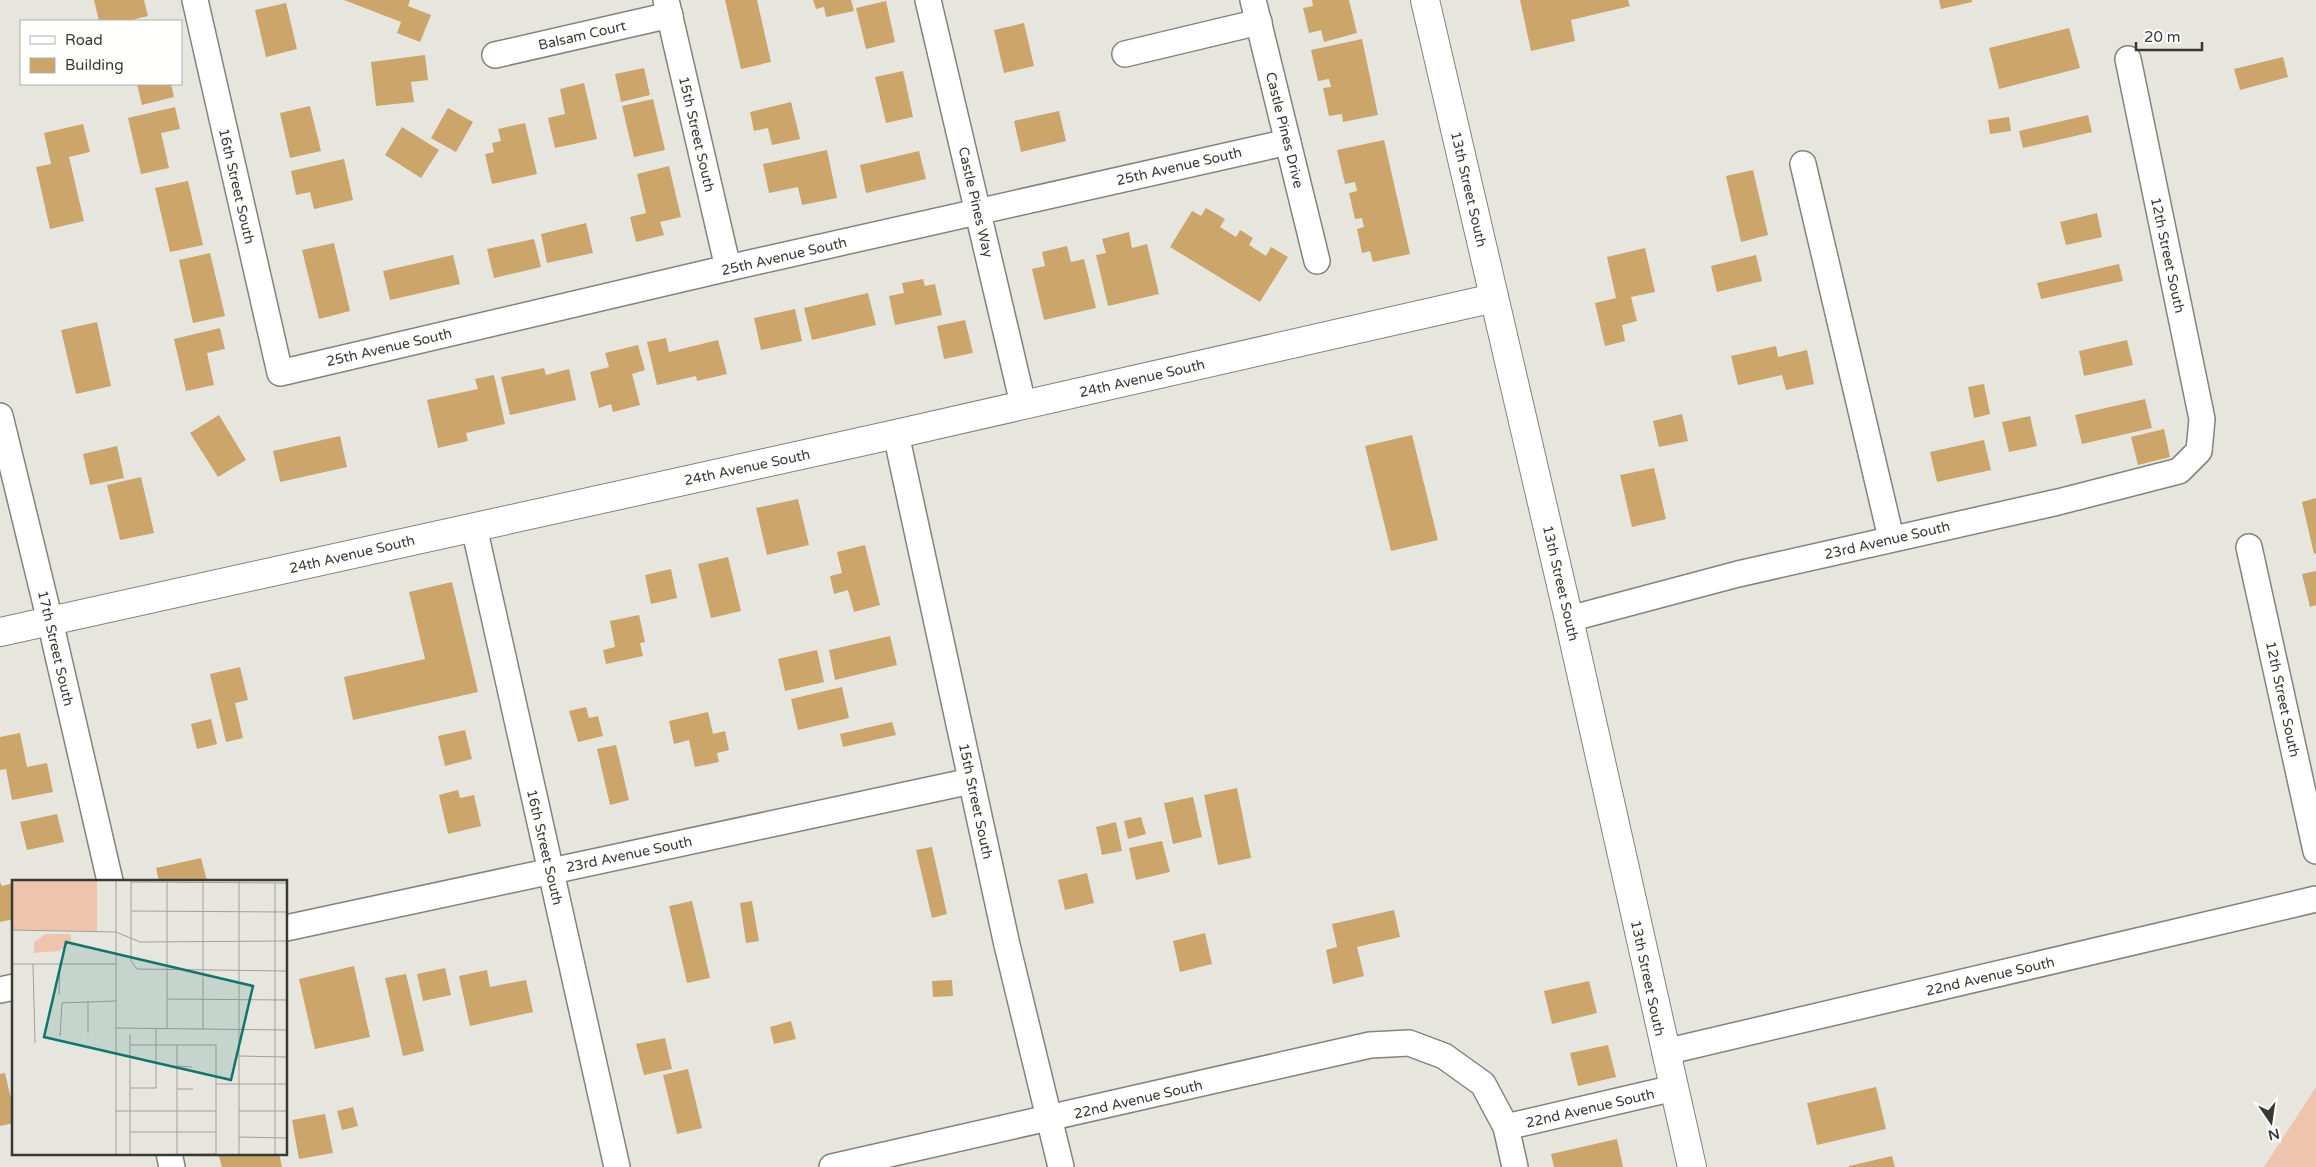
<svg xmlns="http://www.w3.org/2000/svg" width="2316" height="1167" font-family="'Varela Round',sans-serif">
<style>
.green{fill:#eec4ae}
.building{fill:#cca56a}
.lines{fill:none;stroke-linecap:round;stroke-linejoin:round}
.minor-casing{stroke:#83837d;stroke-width:28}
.tertiary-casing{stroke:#83837d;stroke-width:30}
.minor{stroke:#fff;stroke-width:25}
.tertiary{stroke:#fff;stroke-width:28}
.labels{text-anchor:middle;stroke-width:4;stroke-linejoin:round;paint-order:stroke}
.street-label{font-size:14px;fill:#383835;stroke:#fffffe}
.inset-road{fill:none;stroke:#a0a09b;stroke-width:1}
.view{fill:#0f766e;fill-opacity:0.15;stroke:#0f766e;stroke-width:2.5}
.inset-edge{fill:none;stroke:#383835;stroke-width:2.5}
</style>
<rect width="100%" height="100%" fill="#e6e6df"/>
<path class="green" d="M2316 1087V1167H2264Z"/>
<g class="building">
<path d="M94 0H144L148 16 127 21H99Z"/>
<path d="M344 0H410L408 6 431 15 420 42 397 33 401 22Z"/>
<path d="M725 0H757L771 62 741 69Z"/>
<path d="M813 0H851L854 11 826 17 824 7 816 9Z"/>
<path d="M1312 0H1349L1357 33 1324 42 1321 30 1309 33 1303 8 1313 6Z"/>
<path d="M1520 0H1628L1630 6 1571 20 1575 41 1531 51Z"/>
<path d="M1939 0H1972V2L1941 9Z"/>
<path d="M886 1 895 42 866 49 856 8Z"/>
<path d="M286 3 297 49 266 57 255 10Z"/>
<path d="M1024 23 1034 66 1004 73 994 30Z"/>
<path d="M2069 28 2080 68 1999 89 1989 48Z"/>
<path d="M1362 39 1378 115 1343 122 1342 114 1329 116 1323 88 1331 87 1329 79 1318 81 1311 50Z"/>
<path d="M425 55 428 80 411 82 414 102 376 106 371 62Z"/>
<path d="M2283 57 2288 77 2240 90 2234 69Z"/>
<path d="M644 68 650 95 621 102 615 74Z"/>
<path d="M903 71 913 117 886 123 875 77Z"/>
<path d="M584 83 597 139 555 148 548 118 565 114 560 89Z"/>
<path d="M137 84H171L174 97 142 105Z"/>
<path d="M653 99 665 150 634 157 622 106Z"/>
<path d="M791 102 800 139 772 145 768 128 754 131 750 112Z"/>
<path d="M310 106 321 151 290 158 280 113Z"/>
<path d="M175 107 180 129 161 133 169 168 141 174 128 118Z"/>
<path d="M448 108 473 122 456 152 431 138Z"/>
<path d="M1059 111 1066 141 1021 152 1014 121Z"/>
<path d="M2088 115 2092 132 2023 148 2019 131Z"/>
<path d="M2009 117 2011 131 1990 134 1988 120Z"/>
<path d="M525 123 537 174 492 184 485 154 494 152 492 143 501 141 498 129Z"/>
<path d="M83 124 90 152 69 157 84 221 50 229 36 167 51 164 44 133Z"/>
<path d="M402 127 439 150 421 178 385 155Z"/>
<path d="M1384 140 1410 254 1373 262 1370 251 1362 253 1357 229 1364 227 1362 218 1355 219 1349 193 1357 191 1355 182 1345 184 1337 150Z"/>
<path d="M827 150 837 198 802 205 798 187 769 193 763 164Z"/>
<path d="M919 151 926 179 866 193 860 165Z"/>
<path d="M344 159 353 200 314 209 310 192 296 195 291 171Z"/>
<path d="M669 166 681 217 660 222 664 235 636 242 630 217 646 213 637 174Z"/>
<path d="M1753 170 1768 235 1741 242 1726 176Z"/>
<path d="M188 181 203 245 170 252 155 188Z"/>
<path d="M1206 208 1225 219 1220 227 1236 237 1240 230 1253 238 1249 245 1266 256 1271 247 1288 257 1260 302 1170 247 1192 211 1201 216Z"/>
<path d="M2097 213 2102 237 2066 245 2060 222Z"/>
<path d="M586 223 593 253 547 263 541 234Z"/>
<path d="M1129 232 1132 248 1147 244 1159 294 1108 306 1096 255 1106 253 1102 239Z"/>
<path d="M534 239 541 267 494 278 487 249Z"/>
<path d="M334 243 350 311 319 319 302 250Z"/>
<path d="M1067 246 1071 262 1084 259 1096 308 1044 320 1032 269 1045 266 1042 252Z"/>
<path d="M1645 248 1655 292 1631 297 1637 321 1622 325 1625 341 1605 346 1595 303 1616 298 1607 257Z"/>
<path d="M210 253 225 316 193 323 179 260Z"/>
<path d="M453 255 460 284 390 300 383 271Z"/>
<path d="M1756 255 1762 281 1717 292 1711 266Z"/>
<path d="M2119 264 2123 281 2041 299 2037 283Z"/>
<path d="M923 279 925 286 935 284 942 315 895 325 889 296 904 293 902 283Z"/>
<path d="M868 293 876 325 812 340 804 308Z"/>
<path d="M795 309 802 341 761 350 754 318Z"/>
<path d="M965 320 973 353 944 359 937 326Z"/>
<path d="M97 322 111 386 76 394 61 330Z"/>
<path d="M220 328 225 349 207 353 214 385 186 391 174 339Z"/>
<path d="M666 338 669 352 718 340 727 374 697 381 696 376 657 385 647 342Z"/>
<path d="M2127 340 2133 365 2084 376 2079 351Z"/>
<path d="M638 345 645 370 632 374 640 405 613 412 611 404 599 408 590 372 609 367 605 353Z"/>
<path d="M1776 346 1778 357 1807 350 1814 384 1786 390 1782 375 1738 385 1731 356Z"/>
<path d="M544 368 546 375 569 369 576 400 510 415 501 377Z"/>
<path d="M494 375 505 424 466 433 468 441 438 448 427 400 478 389 475 379Z"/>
<path d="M1984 384 1990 414 1974 418 1968 387Z"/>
<path d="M2145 399 2152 428 2082 444 2075 415Z"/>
<path d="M1682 414 1688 441 1659 447 1653 421Z"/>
<path d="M219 415 246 460 218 477 190 433Z"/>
<path d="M2030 416 2037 446 2009 452 2002 422Z"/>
<path d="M2164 429 2170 457 2138 465 2131 437Z"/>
<path d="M1412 435 1438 540 1391 551 1365 446Z"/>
<path d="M340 436 347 467 280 482 273 451Z"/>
<path d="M1984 440 1991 470 1937 482 1930 452Z"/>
<path d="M117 446 124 478 90 485 83 454Z"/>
<path d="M1654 468 1666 519 1632 527 1620 475Z"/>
<path d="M141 477 154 533 120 540 107 485Z"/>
<path d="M2316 498V553L2314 554 2302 502Z"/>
<path d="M798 499 809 545 767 555 756 508Z"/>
<path d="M865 545 880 605 854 612 848 590 834 594 830 576 842 573 837 552Z"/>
<path d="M728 557 741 611 711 618 698 564Z"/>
<path d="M671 569 677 598 651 604 645 575Z"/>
<path d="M2316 571V605L2310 607 2302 574Z"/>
<path d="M452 582 478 692 353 720 344 677 425 659 409 592Z"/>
<path d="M639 615 645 642 640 643 643 656 606 664 603 650 615 647 610 621Z"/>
<path d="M890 636 897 665 835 680 829 650Z"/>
<path d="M817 650 824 682 785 691 778 659Z"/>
<path d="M240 667 248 700 235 703 243 738 226 742 210 674Z"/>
<path d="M842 687 849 718 798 730 791 699Z"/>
<path d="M586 707 589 718 598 716 603 736 578 742 569 711Z"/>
<path d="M708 712 713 734 725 731 729 750 717 753 719 762 695 767 689 740 674 744 669 721Z"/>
<path d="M211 719 217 744 197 749 191 724Z"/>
<path d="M892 722 896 735 843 747 840 734Z"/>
<path d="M465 730 472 759 445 766 438 736Z"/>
<path d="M20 733 27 767 47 763 53 792 12 800 6 769 0 770V737Z"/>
<path d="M616 745 629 800 610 805 597 749Z"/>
<path d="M1237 788 1251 858 1218 865 1204 795Z"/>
<path d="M458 790 460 798 474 795 481 826 448 834 439 795Z"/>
<path d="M1193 797 1202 837 1173 844 1164 803Z"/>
<path d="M57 814 64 842 27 850 20 822Z"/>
<path d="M1141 817 1146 834 1128 839 1124 821Z"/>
<path d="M1116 822 1122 851 1102 855 1096 827Z"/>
<path d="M1162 841 1170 872 1136 880 1129 848Z"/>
<path d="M932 847 947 914 932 918 916 850Z"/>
<path d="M201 858 207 881H159L156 868Z"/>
<path d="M1087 873 1094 903 1065 910 1058 880Z"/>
<path d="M0 882 2 886 13 883 14 888V919L0 922Z"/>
<path d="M692 901 710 978 687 983 669 906Z"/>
<path d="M752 901 759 941 746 943 740 903Z"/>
<path d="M1394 910 1400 937 1357 947 1364 976 1333 984 1326 950 1337 947 1332 924Z"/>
<path d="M1205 933 1212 964 1180 972 1173 941Z"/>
<path d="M354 966 370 1037 315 1049 299 979Z"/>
<path d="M445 968 451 995 423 1001 417 974Z"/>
<path d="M487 970 490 987 526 980 533 1012 470 1026 459 976Z"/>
<path d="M406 974 424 1051 403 1056 385 978Z"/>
<path d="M952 980 953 996 933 997 932 981Z"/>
<path d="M1589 981 1597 1013 1552 1024 1544 991Z"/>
<path d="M791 1021 796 1039 774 1044 770 1027Z"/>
<path d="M665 1038 672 1069 644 1075 636 1044Z"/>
<path d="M1608 1045 1616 1077 1578 1086 1570 1053Z"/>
<path d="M688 1069 702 1128 677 1134 663 1075Z"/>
<path d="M5 1073 14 1112V1123L0 1126V1074Z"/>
<path d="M1876 1087 1886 1129 1817 1145 1807 1103Z"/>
<path d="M353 1107 358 1126 342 1130 337 1111Z"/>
<path d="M325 1114 333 1153 299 1159 292 1120Z"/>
<path d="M1617 1139 1623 1167H1554L1551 1154Z"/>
<path d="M218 1153H279L282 1167H222Z"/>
<path d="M1892 1156 1895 1167H1849V1166Z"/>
</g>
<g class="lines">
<g class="minor-casing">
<g id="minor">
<path d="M195 0 280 373 728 268 1288 142"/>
<path d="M666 0 728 268"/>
<path d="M928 0 1023 404"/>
<path d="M1253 0 1317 261"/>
<path d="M1125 54 1259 22"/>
<path d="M495 55 670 15"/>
<path d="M1803 164 1891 538"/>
<path d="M0 416 50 621 110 881"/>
<path d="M896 434 1007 945 1061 1167"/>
<path d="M474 527 617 1167"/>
<path d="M2249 547 2316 851"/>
<path d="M1569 619 1738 574 2058 502 2179 471 2199 451 2202 419 2128 59"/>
<path d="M286 928 971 781"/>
<path d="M0 990 14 987"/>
<path d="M1665 1052 2316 899"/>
<path d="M1506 1127 1674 1088"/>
<path d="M169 1153 172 1167"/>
<path d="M832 1167 1370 1045 1409 1043 1444 1056 1483 1084 1506 1127 1515 1167"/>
</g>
</g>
<g class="tertiary-casing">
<g id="tertiary">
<path d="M1425 0 1569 619 1692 1167"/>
<path d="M0 632 896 434 1494 298"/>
</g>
</g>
<use href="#minor" class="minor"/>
<use href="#tertiary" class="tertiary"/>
</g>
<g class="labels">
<g class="street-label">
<text transform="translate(582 35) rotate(-13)" y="5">Balsam Court</text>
<text transform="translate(1285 130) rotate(76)" y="5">Castle Pines Drive</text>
<text transform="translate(697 134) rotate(77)" y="5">15th Street South</text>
<text transform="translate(1179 166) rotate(-13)" y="5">25th Avenue South</text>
<text transform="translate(237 186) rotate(77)" y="5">16th Street South</text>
<text transform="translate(1469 189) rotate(77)" y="5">13th Street South</text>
<text transform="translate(976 202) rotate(77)" y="5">Castle Pines Way</text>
<text transform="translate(2168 255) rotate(78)" y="5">12th Street South</text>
<text transform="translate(784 256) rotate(-13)" y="5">25th Avenue South</text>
<text transform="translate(389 347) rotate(-13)" y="5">25th Avenue South</text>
<text transform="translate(1142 378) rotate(-13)" y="5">24th Avenue South</text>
<text transform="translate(747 467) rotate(-12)" y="5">24th Avenue South</text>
<text transform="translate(1887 540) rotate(-13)" y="5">23rd Avenue South</text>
<text transform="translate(352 554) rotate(-13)" y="5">24th Avenue South</text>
<text transform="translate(1561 583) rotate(77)" y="5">13th Street South</text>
<text transform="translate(56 648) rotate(77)" y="5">17th Street South</text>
<text transform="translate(2283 699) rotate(78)" y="5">12th Street South</text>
<text transform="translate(976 801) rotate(78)" y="5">15th Street South</text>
<text transform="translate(545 847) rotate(77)" y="5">16th Street South</text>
<text transform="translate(629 854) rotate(-12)" y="5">23rd Avenue South</text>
<text transform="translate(1990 976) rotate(-13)" y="5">22nd Avenue South</text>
<text transform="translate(1648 978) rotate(78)" y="5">13th Street South</text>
<text transform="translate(1138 1099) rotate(-13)" y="5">22nd Avenue South</text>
<text transform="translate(1590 1108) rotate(-13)" y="5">22nd Avenue South</text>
</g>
</g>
<g transform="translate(12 880)">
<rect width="275" height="275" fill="#e6e6df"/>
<path d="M0 0H85V51L0 50ZM34 54H59V62L47 71 22 73V62Z" fill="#eec4ae"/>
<path class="inset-road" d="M119 0V81L125 89 275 91M119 2 275 3M263 3V275M120 31 275 32M0 50 104 52 128 62 275 61M0 84H104M21 84 23 163M47 114 48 84M155 119 275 120M76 121V153M104 148 275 150M155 148V0M191 149V0M118 154V275M48 156 50 123 104 121M118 165H204V275M227 176 275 177M165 186 180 187M204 204H275M118 208H144V148M165 209H181M104 231H204M227 231H275M118 252H204M227 257 275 258M165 274V165M104 275V0M104 275 204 274M227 275V0"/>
<path class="view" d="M54 62 241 106 219 200 32 157Z"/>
<rect width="275" height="275" class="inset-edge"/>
</g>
<rect x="20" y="20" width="162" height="65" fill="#fffffe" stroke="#afafae"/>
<rect x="30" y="36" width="25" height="8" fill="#ffffff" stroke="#afafae"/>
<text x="65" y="45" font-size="15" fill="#383835">Road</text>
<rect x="30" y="58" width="25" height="15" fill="#cca56a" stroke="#afafae"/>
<text x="65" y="70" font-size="15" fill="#383835">Building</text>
<g transform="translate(2271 1122) rotate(167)" stroke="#fffffe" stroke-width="4" paint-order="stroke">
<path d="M0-4L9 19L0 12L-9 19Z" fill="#383835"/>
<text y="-8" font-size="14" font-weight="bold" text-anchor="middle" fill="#383835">N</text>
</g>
<path d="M2136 42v8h66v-8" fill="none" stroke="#383835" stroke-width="2.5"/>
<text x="2144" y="42" font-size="15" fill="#383835" stroke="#fffffe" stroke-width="4" paint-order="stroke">20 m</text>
</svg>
